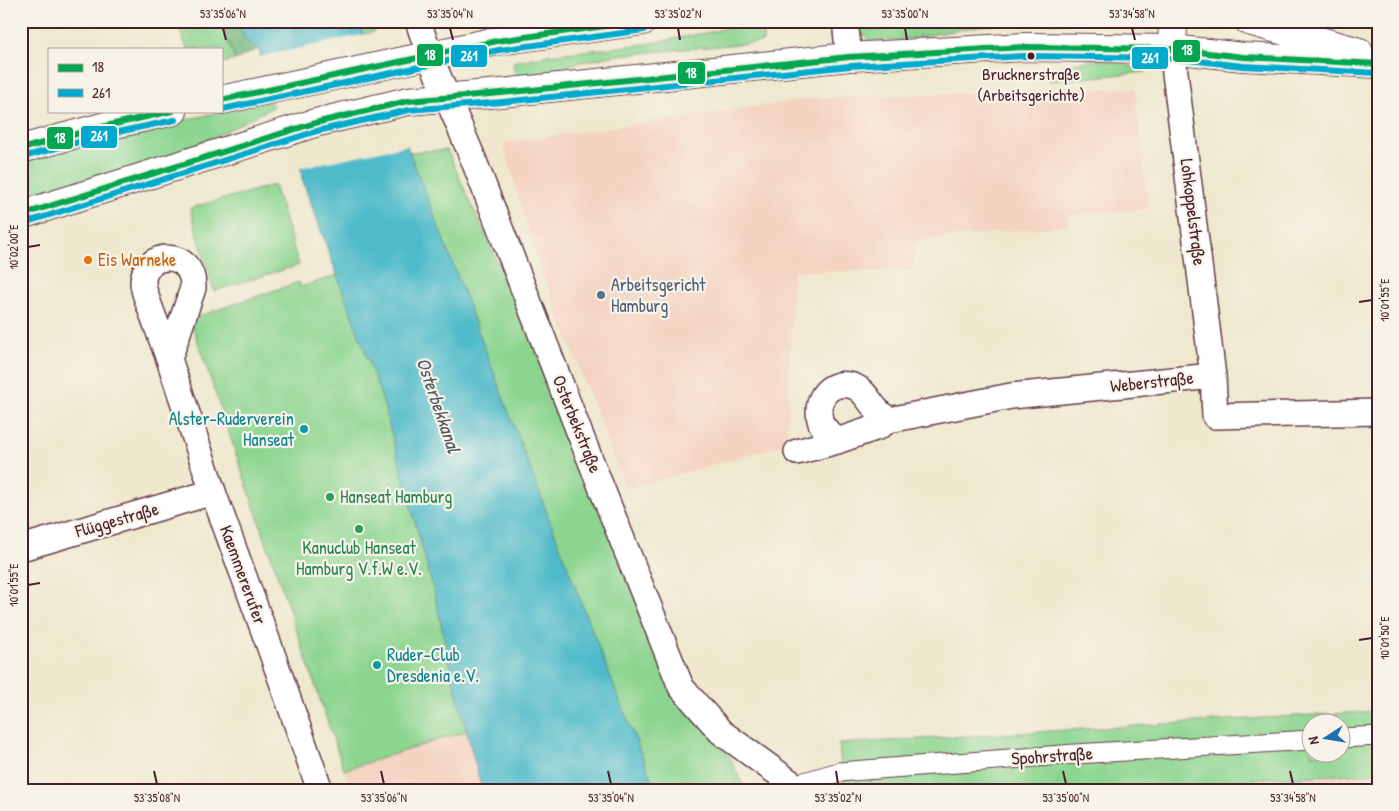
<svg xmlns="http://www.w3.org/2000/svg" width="1399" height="811" font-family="'Patrick Hand',sans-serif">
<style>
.built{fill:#f5d3c2}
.green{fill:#8cd590;stroke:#6b7a5e;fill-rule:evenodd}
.forest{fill:#71b67a;stroke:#5e6a52}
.water{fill:#4fbbca;stroke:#4c6d7a}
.pier{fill:#efe8cf}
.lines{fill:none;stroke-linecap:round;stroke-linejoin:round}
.pedestrian-casing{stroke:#633d44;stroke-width:21}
.minor-casing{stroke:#633d44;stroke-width:28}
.secondary-casing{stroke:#633d44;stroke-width:30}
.pedestrian{stroke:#fff;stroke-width:19}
.minor{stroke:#fff;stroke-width:25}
.secondary{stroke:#fff;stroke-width:28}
.bus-1-casing{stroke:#f7f3e8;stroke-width:10}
.bus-2-casing{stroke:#f7f3e8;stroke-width:10}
.bus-1{stroke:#00a651;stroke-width:6}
.bus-2{stroke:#00a9ce;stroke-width:6}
.ticks{fill:none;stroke:#4a1f2b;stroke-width:2}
.bus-dot{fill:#4a1f2b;stroke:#f7f3e8;stroke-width:2}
.food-dot{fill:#e8710a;stroke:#f7f3e8;stroke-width:2}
.service-dot{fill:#5c6f8a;stroke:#f7f3e8;stroke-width:2}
.culture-dot{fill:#0f9aa8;stroke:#f7f3e8;stroke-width:2}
.leisure-dot{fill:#2e9e5b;stroke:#f7f3e8;stroke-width:2}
.labels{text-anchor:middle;stroke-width:4.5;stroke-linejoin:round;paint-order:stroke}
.bus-label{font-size:17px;fill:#4a1f2b;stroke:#f7f3e8}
.street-label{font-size:18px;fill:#4a1f2b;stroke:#f7f3e8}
.food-label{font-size:18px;fill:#c56008;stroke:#f7f3e8;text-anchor:start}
.service-label{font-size:18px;fill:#4e5e75;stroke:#f7f3e8;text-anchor:start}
.culture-label{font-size:18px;fill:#0d838f;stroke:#f7f3e8;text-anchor:end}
.leisure-label{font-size:18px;fill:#27864d;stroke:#f7f3e8;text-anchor:start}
.water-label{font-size:19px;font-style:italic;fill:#4c5663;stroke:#f7f3e8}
.line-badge{stroke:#f7f3e8;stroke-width:2}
.badge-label{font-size:14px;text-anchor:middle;font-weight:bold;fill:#fff}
.neatline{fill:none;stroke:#4a1f2b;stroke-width:2}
.ticks-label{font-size:12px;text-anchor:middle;fill:#4a1f2b}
</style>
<rect width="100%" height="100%" fill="#f7f3e8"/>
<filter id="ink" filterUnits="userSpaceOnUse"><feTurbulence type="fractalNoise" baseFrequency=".02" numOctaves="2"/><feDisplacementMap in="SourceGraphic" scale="10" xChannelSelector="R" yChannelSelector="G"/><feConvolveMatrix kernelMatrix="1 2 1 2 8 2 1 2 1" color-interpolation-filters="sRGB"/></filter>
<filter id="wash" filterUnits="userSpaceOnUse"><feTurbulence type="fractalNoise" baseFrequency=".0096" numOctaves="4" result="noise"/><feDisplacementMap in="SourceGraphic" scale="20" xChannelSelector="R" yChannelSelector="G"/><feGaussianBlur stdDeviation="1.12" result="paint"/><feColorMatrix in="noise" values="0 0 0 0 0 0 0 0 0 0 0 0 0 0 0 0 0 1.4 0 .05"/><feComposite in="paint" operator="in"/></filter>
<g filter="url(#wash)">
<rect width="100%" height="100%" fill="#efe8cf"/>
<g class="built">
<path d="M1135 88 1148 209 1069 216 1070 225 915 241 913 271H793L787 444 626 489 537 259 503 143 816 98Z"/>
<path d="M467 731 482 790H351L344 770Z"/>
<path d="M1378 774V790H1256L1254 781Z"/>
</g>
<g class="green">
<path d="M177 21H220L235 60 221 63V49H187Z"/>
<path d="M358 21H378L374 31 363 35Z"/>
<path d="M756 21H763V42L618 55 581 62 544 73 515 77 513 62 548 55 646 44 710 32Z"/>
<path d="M858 21H1099L1074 23H1011L981 26 901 40 869 41 858 28Z"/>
<path d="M1337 21H1378V31Z"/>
<path d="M1092 60 1120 62 1146 72 1048 81V73L1063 65Z"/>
<path d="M270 101 273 107 216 136 144 168 21 206V157L36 153Z"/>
<path d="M447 150 523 319 675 693 729 756 745 790H656L620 702 575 588 443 240 404 152Z"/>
<path d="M274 185 299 265 214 291 190 208Z"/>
<path d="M338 275 382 398 435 596 456 691 467 731 344 770 190 319 299 282 301 287Z"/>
<path d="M1378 711V773L1252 779 1254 790H843L839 744ZM1312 724H1342V754H1312Z"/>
</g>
<path class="forest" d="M220 21H237L244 38 258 49 235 60Z"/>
<path class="water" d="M237 21H358C387 95 416 168 444 241 514 424 581 609 656 790H482L456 691 435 596 382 398 302 179 300 157 258 49 244 38Z"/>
<path class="pier" d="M366 34 409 145 299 168 297 157 259 57Z"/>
</g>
<g filter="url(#ink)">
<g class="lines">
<g class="pedestrian-casing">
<g id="pedestrian">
<path d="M1342 738 1378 736"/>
<path d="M794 785 839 772 1075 754 1312 740"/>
</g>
</g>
<g class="minor-casing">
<g id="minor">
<path d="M418 21 430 57 472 156 580 434 681 687 721 732 794 785"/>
<path d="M845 21 849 57"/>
<path d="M1172 49 1213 376 1215 416 1378 412"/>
<path d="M169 359C162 341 156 323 149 305 147 298 143 290 143 283 142 251 194 247 193 288L169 359 213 492 269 645 320 790"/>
<path d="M837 441 878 427 889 420 1011 396 1213 376"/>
<path d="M797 452 837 441C831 435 822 428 820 420 815 398 830 379 853 386 865 390 869 402 877 410 880 414 885 417 889 420"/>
<path d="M21 548 213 492"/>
</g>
</g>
<g class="secondary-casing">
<g id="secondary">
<path d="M1249 21 1359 52"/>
<path d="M1172 49 1173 21"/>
<path d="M221 100 497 41 643 21"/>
<path d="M21 149 106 126 173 111"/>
<path d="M21 215 315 123 408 101 501 93 849 57 1025 47 1172 49 1243 57 1378 64"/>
</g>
</g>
<use href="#pedestrian" class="pedestrian"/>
<use href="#minor" class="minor"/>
<use href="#secondary" class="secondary"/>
<g class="bus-1-casing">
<g id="bus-1">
<path d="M221 100 497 41 641 21"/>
<path d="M21 149 106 126 172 111"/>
<path d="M21 215 315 123 408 101 501 93 849 57 1025 47 1172 49 1243 57 1378 64"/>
</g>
</g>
<g class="bus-2-casing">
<g id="bus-2">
<path d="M223 109 499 50 644 30"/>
<path d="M23 157 108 134 175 120"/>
<path d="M24 223 317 131 409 110 502 102 850 66 1025 56 1171 58 1243 66 1378 73"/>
</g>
</g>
<use href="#bus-1" class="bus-1"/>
<use href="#bus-2" class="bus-2"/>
</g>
</g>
<path class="ticks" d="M223 28 226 40M450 28 453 40M678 28 680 40M905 28 907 40M1132 28 1135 40M28 247 40 245M1359 302 1372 300M28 585 40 583M1359 640 1372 638M154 771 157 784M381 771 384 784M608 771 611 784M836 771 838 784M1063 771 1066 784M1290 771 1293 784"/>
<circle class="bus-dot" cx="1031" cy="56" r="4.5"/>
<circle class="food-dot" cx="88" cy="260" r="5"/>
<circle class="service-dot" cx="601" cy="295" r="5"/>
<g class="culture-dot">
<circle cx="304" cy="429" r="5"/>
<circle cx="377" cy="665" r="5"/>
</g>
<g class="leisure-dot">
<circle cx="330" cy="497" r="5"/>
<circle cx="359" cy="529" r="5"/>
</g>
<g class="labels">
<g class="bus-label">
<text x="1031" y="80">Brucknerstraße<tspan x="1031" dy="21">(Arbeitsgerichte)</tspan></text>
</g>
<g class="street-label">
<text transform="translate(1193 212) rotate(83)" y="6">Lohkoppelstraße</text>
<text transform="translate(1152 382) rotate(-6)" y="6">Weberstraße</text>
<text transform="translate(577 424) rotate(68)" y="6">Osterbekstraße</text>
<text transform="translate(117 520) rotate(-16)" y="6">Flüggestraße</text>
<text transform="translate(243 575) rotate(70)" y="6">Kaemmererufer</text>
<text transform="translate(1052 756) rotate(-4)" y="6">Spohrstraße</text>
</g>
<g class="food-label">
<text x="98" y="266">Eis Warneke</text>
</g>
<g class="service-label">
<text x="611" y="291">Arbeitsgericht<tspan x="611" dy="21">Hamburg</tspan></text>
</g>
<g class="culture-label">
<text x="294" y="425">Alster-Ruderverein<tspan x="294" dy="21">Hanseat</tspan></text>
<text x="387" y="661" text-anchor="start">Ruder-Club<tspan x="387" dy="21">Dresdenia e.V.</tspan></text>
</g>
<g class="leisure-label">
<text x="340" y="503">Hanseat Hamburg</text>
<text x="359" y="554" text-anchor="middle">Kanuclub Hanseat<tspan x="359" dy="21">Hamburg V.f.W e.V.</tspan></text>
</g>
<g class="water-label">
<text transform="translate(439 405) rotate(71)" y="7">Osterbekkanal</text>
</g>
</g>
<g class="line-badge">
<rect x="1172" y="39" width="29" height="24" rx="5" fill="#00a651"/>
<rect x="416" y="43" width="28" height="24" rx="5" fill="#00a651"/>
<rect x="450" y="44" width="38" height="24" rx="5" fill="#00a9ce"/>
<rect x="1131" y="46" width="38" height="24" rx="5" fill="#00a9ce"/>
<rect x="677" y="61" width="29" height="24" rx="5" fill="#00a651"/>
<rect x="80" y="125" width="38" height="24" rx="5" fill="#00a9ce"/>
<rect x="46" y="126" width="28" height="24" rx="5" fill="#00a651"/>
</g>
<g class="badge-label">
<text x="1187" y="55">18</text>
<text x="430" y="60">18</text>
<text x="469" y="61">261</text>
<text x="1150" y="63">261</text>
<text x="691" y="78">18</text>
<text x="99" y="141">261</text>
<text x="60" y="143">18</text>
</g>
<rect width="1399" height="811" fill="none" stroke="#f7f3e8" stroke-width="55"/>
<rect x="48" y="48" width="175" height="65" fill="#f7f3e8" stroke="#b29e9c"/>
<rect x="58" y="64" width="25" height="8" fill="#00a651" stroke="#b29e9c"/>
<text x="92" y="72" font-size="15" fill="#4a1f2b">18</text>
<rect x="58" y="89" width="25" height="8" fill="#00a9ce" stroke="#b29e9c"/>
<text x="92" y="98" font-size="15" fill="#4a1f2b">261</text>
<g transform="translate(1326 738) rotate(258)"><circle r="24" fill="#f7f3e8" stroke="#b29e9c"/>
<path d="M0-4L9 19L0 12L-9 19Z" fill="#1f6fb2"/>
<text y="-8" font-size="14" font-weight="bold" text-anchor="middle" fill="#4a1f2b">N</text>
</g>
<rect x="28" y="28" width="1344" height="756" class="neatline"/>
<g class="ticks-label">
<text x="223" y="18">53°35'06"N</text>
<text x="450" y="18">53°35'04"N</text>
<text x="678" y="18">53°35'02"N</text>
<text x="905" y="18">53°35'00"N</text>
<text x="1132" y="18">53°34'58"N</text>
<text transform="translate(14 247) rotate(-90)" y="4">10°02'00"E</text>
<text transform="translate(1385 300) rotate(-90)" y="4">10°01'55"E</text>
<text transform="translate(14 585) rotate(-90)" y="4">10°01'55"E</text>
<text transform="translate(1385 638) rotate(-90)" y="4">10°01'50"E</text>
<text x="157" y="802">53°35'08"N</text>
<text x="384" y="802">53°35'06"N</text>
<text x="611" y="802">53°35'04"N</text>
<text x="838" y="802">53°35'02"N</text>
<text x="1066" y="802">53°35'00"N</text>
<text x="1293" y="802">53°34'58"N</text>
</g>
</svg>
